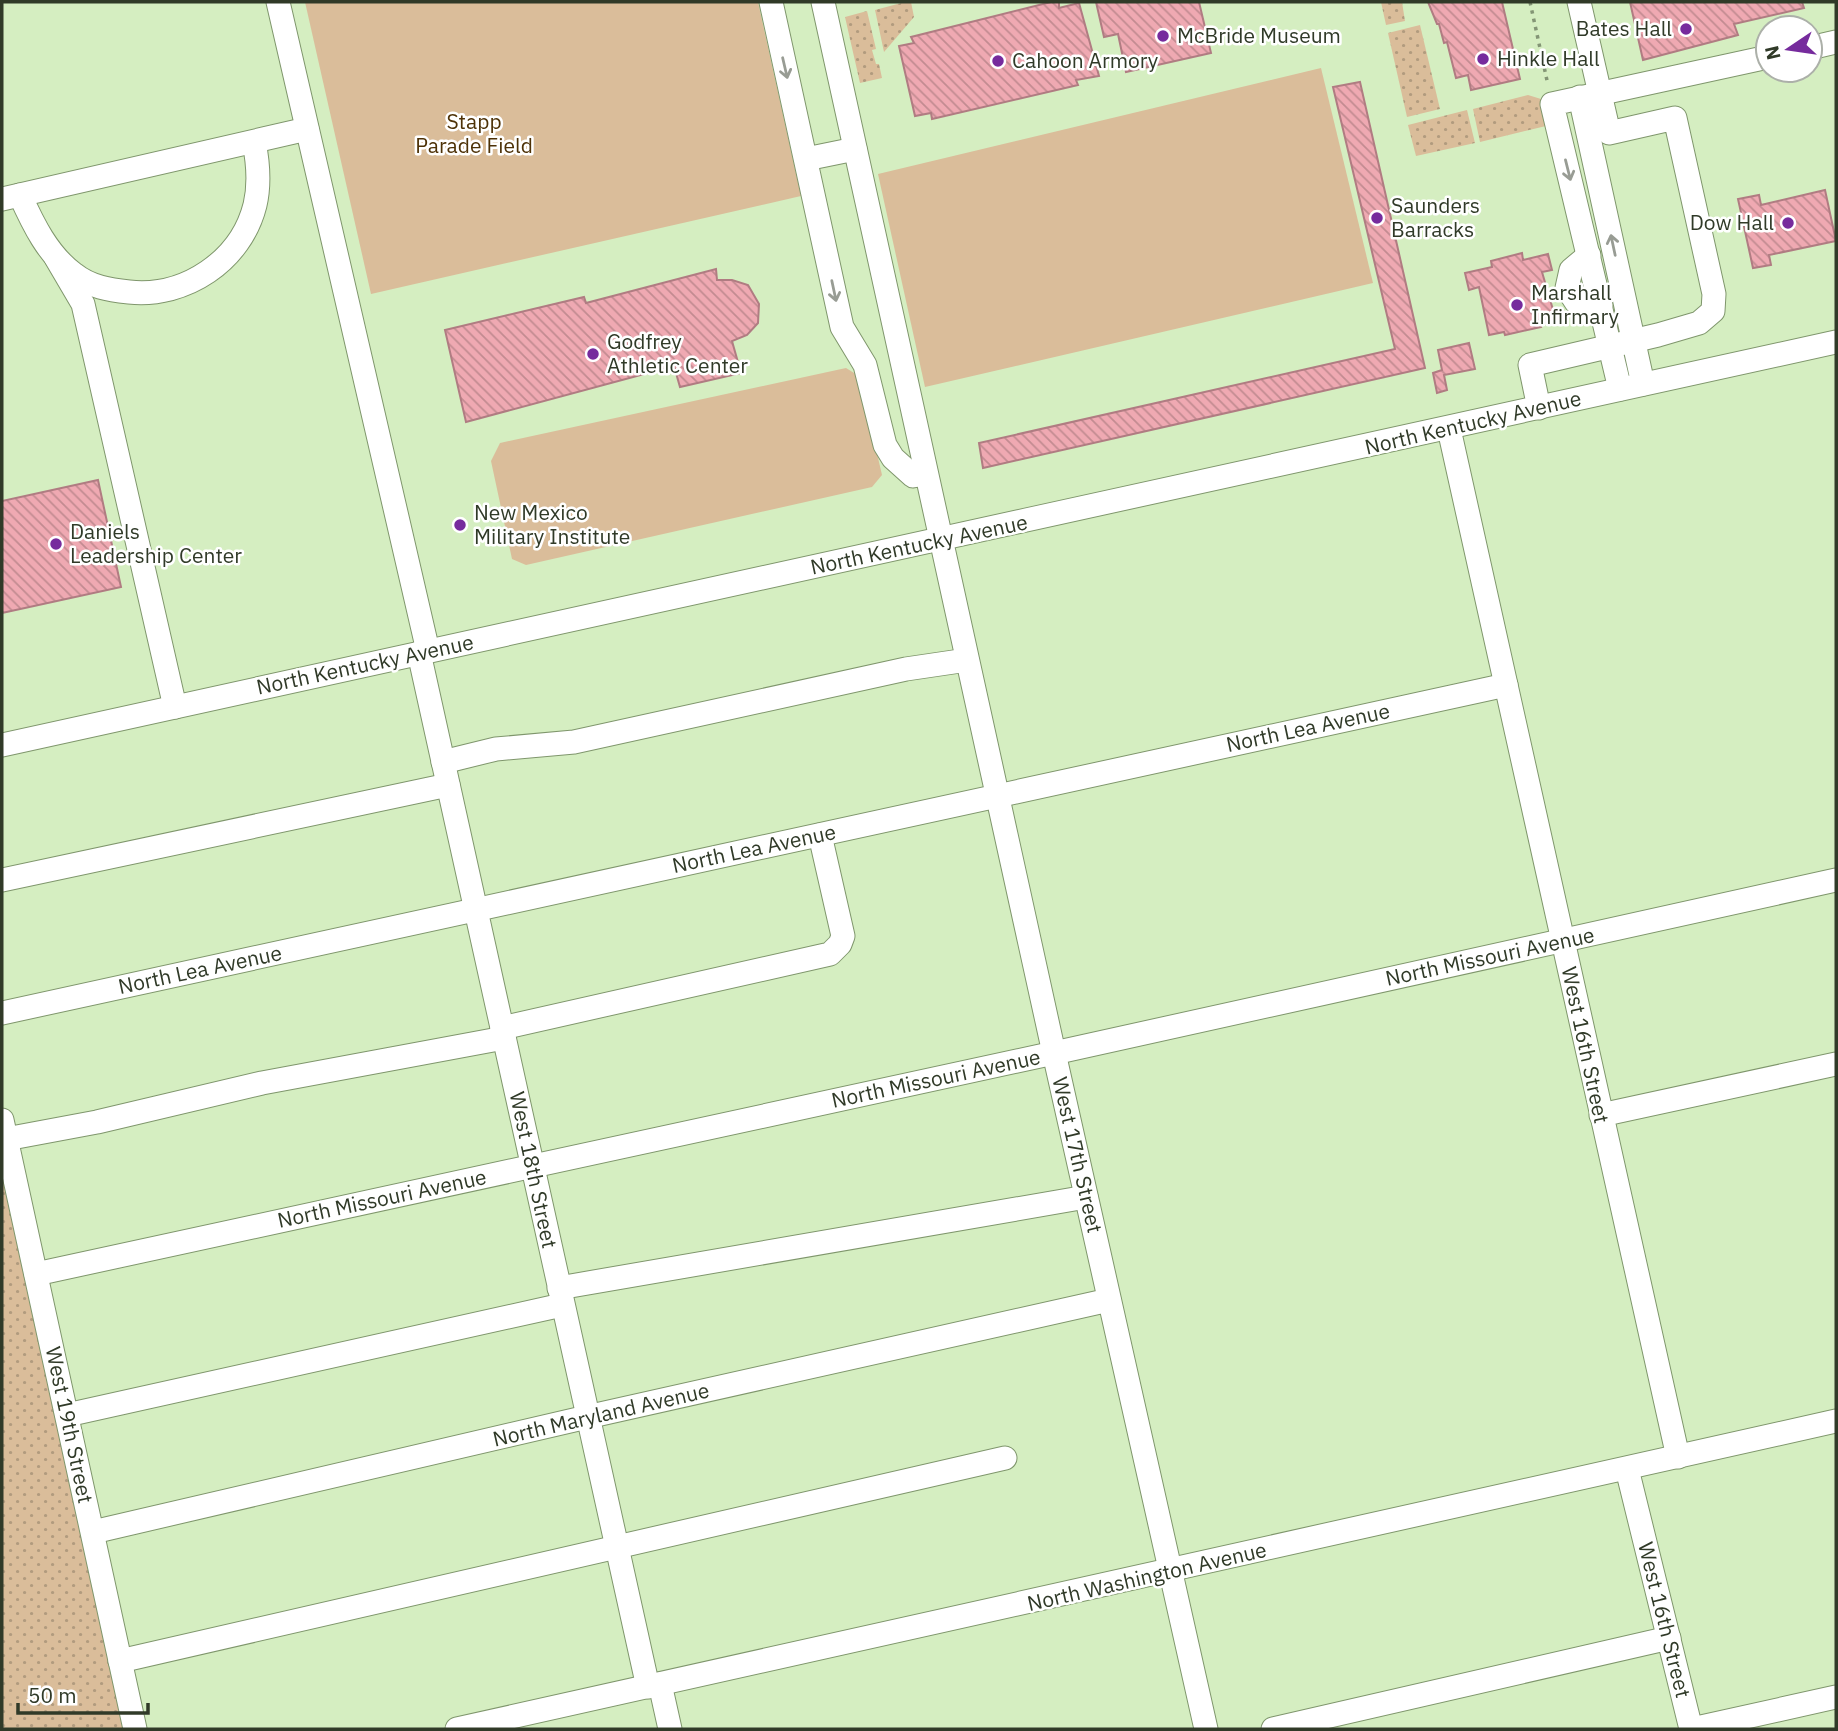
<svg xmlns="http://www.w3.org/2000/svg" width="1838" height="1731" font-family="'IBM Plex Sans',sans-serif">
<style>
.grass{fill:url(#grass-dots)}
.park{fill:#dabd9a}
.building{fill:url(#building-back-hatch);stroke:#b07c82;stroke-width:2}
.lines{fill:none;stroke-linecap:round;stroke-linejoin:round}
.minor-casing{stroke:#7f966c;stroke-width:25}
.path{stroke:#839575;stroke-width:3.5;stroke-dasharray:3.5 5;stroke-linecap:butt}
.minor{stroke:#fff;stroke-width:23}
.oneway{stroke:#989c94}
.poi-dot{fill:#762b9d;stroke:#fff;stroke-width:2.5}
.labels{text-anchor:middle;stroke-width:5;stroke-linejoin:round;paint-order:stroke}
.poi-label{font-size:21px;fill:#303a28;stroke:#fff;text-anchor:start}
.park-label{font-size:21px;fill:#4d3106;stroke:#fff}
.street-label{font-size:21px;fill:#303a28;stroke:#fff}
</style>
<defs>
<pattern id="grass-dots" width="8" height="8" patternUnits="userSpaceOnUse" patternTransform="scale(1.75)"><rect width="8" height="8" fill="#dabd9a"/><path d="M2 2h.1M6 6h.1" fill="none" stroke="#b19b7e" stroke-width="1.8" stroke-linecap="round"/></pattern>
<pattern id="building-back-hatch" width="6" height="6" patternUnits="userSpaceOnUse" patternTransform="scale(1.75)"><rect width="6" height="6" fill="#efa9b2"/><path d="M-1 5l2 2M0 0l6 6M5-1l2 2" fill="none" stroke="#c28b91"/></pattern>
</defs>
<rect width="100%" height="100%" fill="#d5eec1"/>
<g class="grass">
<path d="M905 2H911L914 17 884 52 875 10Z"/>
<path d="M1381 2H1402L1405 21 1386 25Z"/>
<path d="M867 11 876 49 872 50 876 64H879L882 78 860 83 845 17Z"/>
<path d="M1420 25 1440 109 1407 117 1388 33Z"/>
<path d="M1528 95 1541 99 1546 126 1480 142 1473 109Z"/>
<path d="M1467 110 1475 143 1416 156 1408 125Z"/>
<path d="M2 1120 135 1729H2Z"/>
</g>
<g class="park">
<path d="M305 2H758L801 196 371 294Z"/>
<path d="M1321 68 1373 283 925 387 878 174Z"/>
<path d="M846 368 859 376 882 475 872 487 526 565 512 559 491 461 500 443Z"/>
</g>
<g class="building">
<path d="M1051 2H1059V8L1079 3 1099 76 1076 80 1078 85 932 119 931 113 915 116 899 46 914 43 911 37Z"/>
<path d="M1096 2H1199L1211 53 1126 72 1118 34 1104 37Z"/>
<path d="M1428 2H1502L1520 79 1471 90 1468 75 1456 78 1447 42 1444 43 1439 24H1437Z"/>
<path d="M1630 2H1802L1804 8 1734 24 1738 35 1643 60Z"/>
<path d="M1360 82 1425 368 983 468 979 443 1395 349 1333 87Z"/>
<path d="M1825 190 1836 241 1769 255 1771 265 1753 268 1738 199 1759 195 1761 205Z"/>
<path d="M1522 253 1523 260 1548 254 1552 270 1542 272 1556 320 1540 324 1541 327 1505 335 1504 332 1489 335 1479 287 1469 290 1465 273 1492 267 1491 261Z"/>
<path d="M716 269 717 280H732L748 285 759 304 758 323 747 335 732 341 741 373 680 387 674 366 466 422 445 330 584 297 586 303Z"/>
<path d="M1469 343 1475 369 1444 375 1447 390 1437 393 1433 373 1442 370 1438 350Z"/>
<path d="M98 480 121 587 2 613V501Z"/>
</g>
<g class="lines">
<g class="minor-casing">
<g id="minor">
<path d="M278 2 428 651"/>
<path d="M771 2 842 327 865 365 885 445 893 458 913 476 926 474"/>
<path d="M823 2 1054 1053 1206 1729"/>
<path d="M1810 48 1836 42"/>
<path d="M1580 97 1643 384"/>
<path d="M806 159 855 149"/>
<path d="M20 195C33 224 48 255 74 274 90 287 110 290 129 292 185 298 241 261 255 205 260 184 258 162 254 142"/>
<path d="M2 199 307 129"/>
<path d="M1589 255 1571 270 1567 288 1576 302 1601 305"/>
<path d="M56 258 83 304 175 707"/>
<path d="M1620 389 1552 104 1768 57"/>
<path d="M1539 408 1530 365 1658 335 1699 323 1713 311 1714 294 1675 118 1609 133 1579 2"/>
<path d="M1449 429 1678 1457"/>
<path d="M419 653 648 1687"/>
<path d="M2 745 1836 342"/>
<path d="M443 762 496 749 574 742 906 669 967 660"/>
<path d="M2 880 448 785"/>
<path d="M2 1013 1506 685"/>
<path d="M502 1028 830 954 840 944 843 936 820 835"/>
<path d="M1601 1115 1836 1064"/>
<path d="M2 1120 135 1729"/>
<path d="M6 1139 97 1122 262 1083 504 1038"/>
<path d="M36 1274 1054 1053 1836 880"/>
<path d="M559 1288 1086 1197"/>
<path d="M67 1415 562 1305"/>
<path d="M1627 1469 1691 1729"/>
<path d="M93 1532 587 1417 1109 1300"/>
<path d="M120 1661 1005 1458"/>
<path d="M660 1684 670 1729"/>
<path d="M457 1729 1836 1421"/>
<path d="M1273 1729 1669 1638"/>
<path d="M1692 1729 1836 1697"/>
</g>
</g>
<path class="path" d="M1530 2 1548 85"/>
<use href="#minor" class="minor"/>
</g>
<defs><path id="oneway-shaft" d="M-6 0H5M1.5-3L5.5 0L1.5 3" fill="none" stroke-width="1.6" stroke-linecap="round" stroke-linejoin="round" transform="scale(1.75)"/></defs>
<g class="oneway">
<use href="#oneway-shaft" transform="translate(785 68) rotate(77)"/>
<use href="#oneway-shaft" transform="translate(1568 170) rotate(76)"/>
<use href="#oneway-shaft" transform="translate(1613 245) rotate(-102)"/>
<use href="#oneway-shaft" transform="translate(834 291) rotate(78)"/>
</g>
<g class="poi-dot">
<circle cx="1686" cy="29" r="7"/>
<circle cx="1163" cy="36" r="7"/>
<circle cx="1483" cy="59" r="7"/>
<circle cx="998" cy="61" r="7"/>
<circle cx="1377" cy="218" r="7"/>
<circle cx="1788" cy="223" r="7"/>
<circle cx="1517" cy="305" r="7"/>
<circle cx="593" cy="354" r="7"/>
<circle cx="460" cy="525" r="7"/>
<circle cx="56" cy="544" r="7"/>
</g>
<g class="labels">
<g class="poi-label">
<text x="1672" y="36" text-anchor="end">Bates Hall</text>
<text x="1177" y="43">McBride Museum</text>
<text x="1497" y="66">Hinkle Hall</text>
<text x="1012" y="68">Cahoon Armory</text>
<text x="1391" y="213">Saunders<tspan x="1391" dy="24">Barracks</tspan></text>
<text x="1774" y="230" text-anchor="end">Dow Hall</text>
<text x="1531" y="300">Marshall<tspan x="1531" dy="24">Infirmary</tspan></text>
<text x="607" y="349">Godfrey<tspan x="607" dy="24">Athletic Center</tspan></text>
<text x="474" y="520">New Mexico<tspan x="474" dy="24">Military Institute</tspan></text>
<text x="70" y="539">Daniels<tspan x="70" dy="24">Leadership Center</tspan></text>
</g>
<g class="park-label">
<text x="474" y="129">Stapp<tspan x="474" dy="24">Parade Field</tspan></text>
</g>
<g class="street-label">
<text transform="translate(1473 423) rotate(-13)" y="7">North Kentucky Avenue</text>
<text transform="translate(919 545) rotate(-12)" y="7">North Kentucky Avenue</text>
<text transform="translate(365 665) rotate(-12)" y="7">North Kentucky Avenue</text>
<text transform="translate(1308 728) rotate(-12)" y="7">North Lea Avenue</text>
<text transform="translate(754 849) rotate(-12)" y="7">North Lea Avenue</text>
<text transform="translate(1490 957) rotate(-12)" y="7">North Missouri Avenue</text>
<text transform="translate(200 970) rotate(-12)" y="7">North Lea Avenue</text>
<text transform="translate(1585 1045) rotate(78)" y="7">West 16th Street</text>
<text transform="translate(936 1079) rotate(-12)" y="7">North Missouri Avenue</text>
<text transform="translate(1077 1155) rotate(77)" y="7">West 17th Street</text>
<text transform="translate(533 1170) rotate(78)" y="7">West 18th Street</text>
<text transform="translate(382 1199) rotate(-12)" y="7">North Missouri Avenue</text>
<text transform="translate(601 1415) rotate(-13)" y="7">North Maryland Avenue</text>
<text transform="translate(69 1425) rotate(78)" y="7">West 19th Street</text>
<text transform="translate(1147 1577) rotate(-13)" y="7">North Washington Avenue</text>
<text transform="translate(1664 1620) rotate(76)" y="7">West 16th Street</text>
</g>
</g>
<rect width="1838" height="1731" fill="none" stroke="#303a28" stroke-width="7"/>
<g transform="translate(1789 49) rotate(257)"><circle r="33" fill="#ffffff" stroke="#acb0a9" stroke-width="2"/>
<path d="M0-5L12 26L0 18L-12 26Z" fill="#762b9d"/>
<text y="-10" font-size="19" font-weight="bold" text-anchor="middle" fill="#303a28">N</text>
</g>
<path d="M18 1703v10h130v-10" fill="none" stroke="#303a28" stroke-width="3.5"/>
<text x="28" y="1703" font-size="21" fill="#303a28" stroke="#ffffff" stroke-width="5" paint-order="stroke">50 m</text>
</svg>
